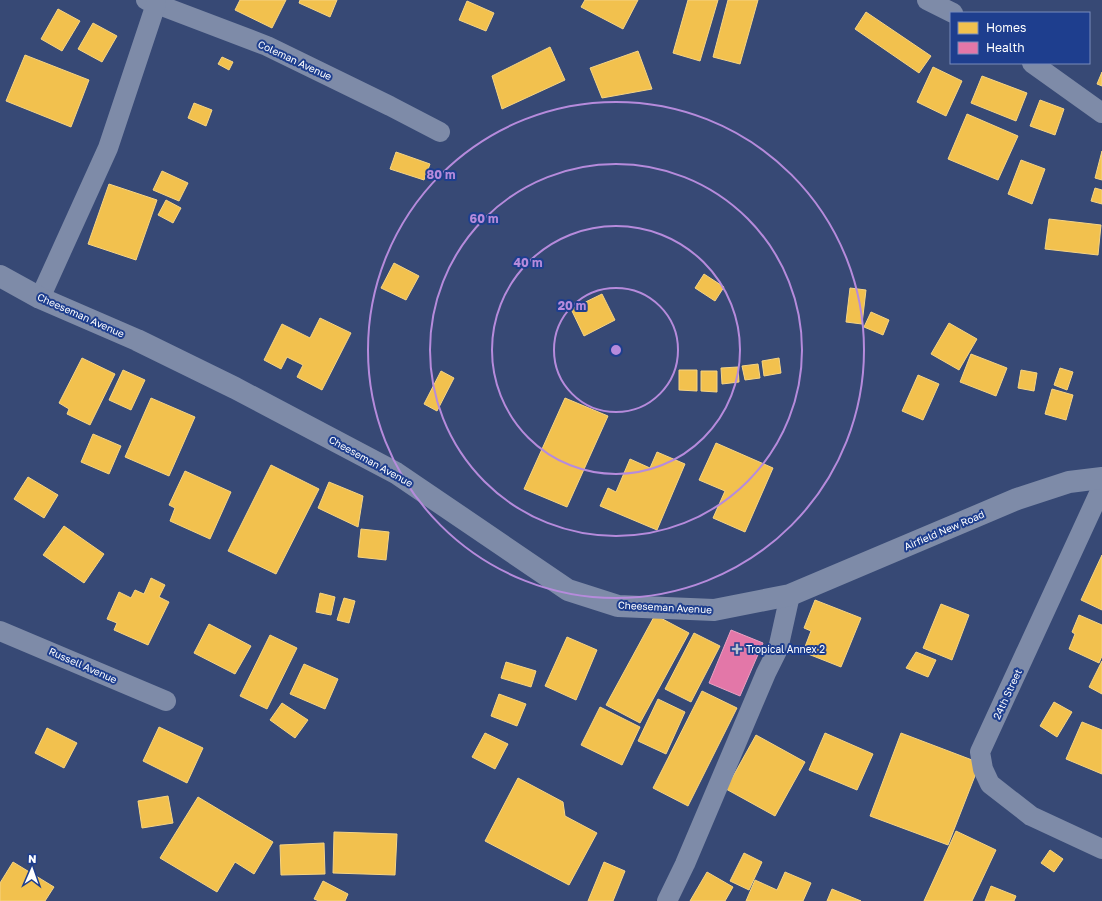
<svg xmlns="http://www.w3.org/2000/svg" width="1102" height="901" font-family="'Golos Text',sans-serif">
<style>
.homes{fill:#f2c14e;stroke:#f6d483}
.health{fill:#e377a8;stroke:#eba0c2}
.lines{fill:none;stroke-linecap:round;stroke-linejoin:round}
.minor{stroke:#7e8ba8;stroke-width:20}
.tertiary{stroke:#7e8ba8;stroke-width:22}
.ring{fill:none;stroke:#b68bdc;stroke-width:2}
.poi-dot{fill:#b9bfcf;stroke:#1e3e8e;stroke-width:1.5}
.labels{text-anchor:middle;stroke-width:4;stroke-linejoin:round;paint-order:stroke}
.street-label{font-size:10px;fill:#fff;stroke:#1e3e8e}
.poi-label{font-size:10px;fill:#fff;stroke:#1e3e8e;text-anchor:start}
.centre{fill:#b68bdc;stroke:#1e3e8e;stroke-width:2}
.ring-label{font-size:12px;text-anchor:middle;font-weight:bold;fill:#b68bdc;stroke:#1e3e8e;stroke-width:4;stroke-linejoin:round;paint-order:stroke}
</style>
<rect width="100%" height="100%" fill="#374975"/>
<g class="homes">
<path d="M240 0H286L272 28 235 10Z"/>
<path d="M300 0H337L330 17 299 3Z"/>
<path d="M585 0H638L623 29 581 7Z"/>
<path d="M688 0H718L700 61 673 53Z"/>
<path d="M728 0H758L740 64 713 57Z"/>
<path d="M467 1 494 13 486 31 459 20Z"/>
<path d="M58 9 80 21 62 51 41 39Z"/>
<path d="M866 12 931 56 919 73 855 29Z"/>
<path d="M93 23 117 36 102 62 78 49Z"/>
<path d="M550 47 565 80 502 109 492 76Z"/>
<path d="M638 51 652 89 602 98 590 68Z"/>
<path d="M25 55 89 80 71 127 6 101Z"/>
<path d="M222 57 233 62 229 70 218 64Z"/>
<path d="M933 67 962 81 946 116 917 102Z"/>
<path d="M1102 72V86L1097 84Z"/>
<path d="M982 76 1027 93 1016 121 971 103Z"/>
<path d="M1040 100 1064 109 1055 135 1030 126Z"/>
<path d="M194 103 212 110 206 126 188 118Z"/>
<path d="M967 114 1018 136 998 180 948 159Z"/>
<path d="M1102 151V180L1095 178Z"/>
<path d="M396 152 430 164 424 180 390 169Z"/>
<path d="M1021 160 1045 169 1032 204 1008 194Z"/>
<path d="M162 171 188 183 179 201 153 190Z"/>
<path d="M109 184 157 200 136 260 88 244Z"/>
<path d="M1095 188 1102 190V204L1091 201Z"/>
<path d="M166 200 181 208 173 223 158 215Z"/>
<path d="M1049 219 1101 225 1098 255 1045 249Z"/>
<path d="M394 263 419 276 406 300 381 288Z"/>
<path d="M704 274 724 287 715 301 695 288Z"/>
<path d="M850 288 866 290 862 324 846 322Z"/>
<path d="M602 294 615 320 584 336 571 309Z"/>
<path d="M871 312 889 320 883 335 864 327Z"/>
<path d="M320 318 351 333 322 390 297 377 303 365 287 357 281 369 264 360 282 324 310 338Z"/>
<path d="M949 323 977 339 959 370 931 354Z"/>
<path d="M971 354 1007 368 996 396 960 382Z"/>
<path d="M82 358 115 374 90 425 67 414 69 409 59 403Z"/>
<path d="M779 358 781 373 764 376 762 361Z"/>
<path d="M758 364 760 378 745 380 742 366Z"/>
<path d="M738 367 739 382 722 384 721 368Z"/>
<path d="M1060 368 1073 372 1067 390 1054 385Z"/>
<path d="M123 370 145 380 131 410 109 400Z"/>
<path d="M679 370H697V391L679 390Z"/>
<path d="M1021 370 1037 373 1034 391 1018 388Z"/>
<path d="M441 371 454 378 437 411 424 404Z"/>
<path d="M701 371H717V392L701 391Z"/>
<path d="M918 375 939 384 923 420 902 411Z"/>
<path d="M1052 389 1073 395 1066 420 1045 414Z"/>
<path d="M151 398 195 417 169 476 125 457Z"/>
<path d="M565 398 608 416 567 507 524 489Z"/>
<path d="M93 434 121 446 109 474 81 462Z"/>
<path d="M716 443 773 468 745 532 713 518 725 491 699 480Z"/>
<path d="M657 452 685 464 657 530 600 506 608 488 616 492 630 459 650 468Z"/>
<path d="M271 465 319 489 276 574 228 551Z"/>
<path d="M185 471 231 492 210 539 170 521 175 508 169 505Z"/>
<path d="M28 477 58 495 44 518 14 499Z"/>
<path d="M329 482 363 496 358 527 318 508Z"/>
<path d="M64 526 104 554 84 583 43 555Z"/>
<path d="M361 529 389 532 386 560 358 557Z"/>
<path d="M1102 555V610L1081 600Z"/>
<path d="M151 578 165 585 159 597 169 602 148 645 114 630 117 623 107 619 119 592 131 598 135 590 144 594Z"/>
<path d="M320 593 335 597 331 615 316 612Z"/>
<path d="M344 598 355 601 349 623 337 620Z"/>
<path d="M815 600 861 618 841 667 803 652 811 631 804 628Z"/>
<path d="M941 604 969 615 952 660 923 648Z"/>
<path d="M655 615 689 633 640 723 606 705Z"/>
<path d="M1079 615 1102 625V656L1099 663 1069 649 1075 634 1072 632Z"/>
<path d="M209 624 251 646 235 674 194 653Z"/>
<path d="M694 633 720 646 691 702 665 689Z"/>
<path d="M270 635 297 648 267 709 240 696Z"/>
<path d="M567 637 597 650 576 700 545 686Z"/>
<path d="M916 652 936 660 928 677 906 668Z"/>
<path d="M1102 661V694L1089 687Z"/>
<path d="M506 662 536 671 531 687 501 678Z"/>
<path d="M304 664 338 679 325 709 290 694Z"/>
<path d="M702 691 737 708 688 806 653 788Z"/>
<path d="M499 694 526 704 517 726 491 716Z"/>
<path d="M658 699 685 712 666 754 638 741Z"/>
<path d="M1054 702 1072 712 1057 737 1040 726Z"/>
<path d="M282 703 308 720 295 738 270 720Z"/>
<path d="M600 707 640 727 622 765 581 745Z"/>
<path d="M1082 722 1102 730V774L1066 759Z"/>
<path d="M159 727 203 748 187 783 143 761Z"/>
<path d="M47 728 77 743 64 768 35 753Z"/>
<path d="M485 733 508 744 495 769 472 757Z"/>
<path d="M825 733 873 754 857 790 809 770Z"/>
<path d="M901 733 980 763 948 845 870 816Z"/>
<path d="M756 735 805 762 775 816 726 789Z"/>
<path d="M518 778 563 802 565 816 597 833 569 885 485 841Z"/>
<path d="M168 796 173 823 142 828 138 801Z"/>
<path d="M198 797 273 842 254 874 235 862 217 892 160 858Z"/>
<path d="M956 831 996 850 972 901H924Z"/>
<path d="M334 832 397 834 395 875 333 873Z"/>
<path d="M324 843 325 874 281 875 280 845Z"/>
<path d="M1050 850 1063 859 1054 872 1041 863Z"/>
<path d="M744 853 762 862 749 890 730 881Z"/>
<path d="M13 862 54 887 45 901H0V883Z"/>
<path d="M604 862 625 871 613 901H588Z"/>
<path d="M707 872 733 887 725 901H690Z"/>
<path d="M785 872 811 883 803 901H746L755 880 777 890Z"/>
<path d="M323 881 348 894 345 901H319L314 899Z"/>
<path d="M991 886 1016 896 1014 901H985Z"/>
<path d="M832 889 861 901H827Z"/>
</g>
<path class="health" d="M731 630 763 643 740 696 709 683Z"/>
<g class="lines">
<g class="minor">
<path d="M146 0 267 46 390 106 440 132"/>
<path d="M927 0 953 13"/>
<path d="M1032 63 1102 113"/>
<path d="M40 298 108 148 156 4"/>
<path d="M1102 487 980 752 983 769 990 784 1031 816 1102 849"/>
<path d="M0 631 166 701"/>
<path d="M667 901 685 864 766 673 778 649 790 595"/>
</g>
<path class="tertiary" d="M0 276 40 298 137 340 235 388 396 473 568 590 618 606 714 610 790 595 1017 499 1069 482 1102 478"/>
</g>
<g class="ring">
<circle cx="616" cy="350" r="62"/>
<circle cx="616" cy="350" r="124"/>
<circle cx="616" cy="350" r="186"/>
<circle cx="616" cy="350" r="248"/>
</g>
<path class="poi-dot" d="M735 643h4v4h4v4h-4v4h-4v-4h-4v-4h4z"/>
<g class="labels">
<g class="street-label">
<text transform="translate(295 60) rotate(25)" y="4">Coleman Avenue</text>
<text transform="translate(81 315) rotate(24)" y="4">Cheeseman Avenue</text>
<text transform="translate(371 461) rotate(29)" y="4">Cheeseman Avenue</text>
<text transform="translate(944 530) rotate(-23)" y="4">Airfield New Road</text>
<text transform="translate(665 607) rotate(3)" y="4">Cheeseman Avenue</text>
<text transform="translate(83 665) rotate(24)" y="4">Russell Avenue</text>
<text transform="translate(1007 694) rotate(-65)" y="4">24th Street</text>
</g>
<g class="poi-label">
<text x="746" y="653">Tropical Annex 2</text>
</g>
</g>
<circle cx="616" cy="350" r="6" class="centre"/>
<g class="ring-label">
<text x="441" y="179">80 m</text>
<text x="484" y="223">60 m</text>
<text x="528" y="267">40 m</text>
<text x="572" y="310">20 m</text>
</g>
<rect x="950" y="12" width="140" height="52" fill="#1e3e8e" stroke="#788bbb"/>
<rect x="958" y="22" width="20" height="12" fill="#f2c14e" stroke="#788bbb"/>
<text x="986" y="32" font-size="12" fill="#ffffff">Homes</text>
<rect x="958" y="42" width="20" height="12" fill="#e377a8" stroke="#788bbb"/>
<text x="986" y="52" font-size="12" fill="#ffffff">Health</text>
<g transform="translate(32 869) rotate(2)" stroke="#1e3e8e" stroke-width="3" paint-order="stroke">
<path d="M0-3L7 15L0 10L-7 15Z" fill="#ffffff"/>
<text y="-6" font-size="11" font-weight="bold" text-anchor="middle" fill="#ffffff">N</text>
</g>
</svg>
